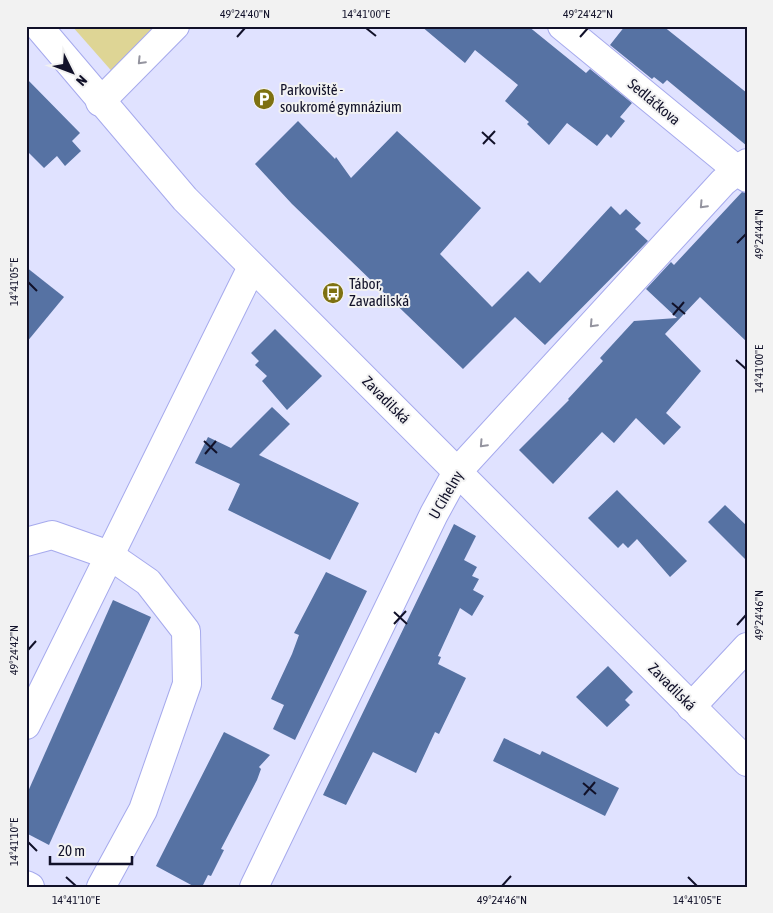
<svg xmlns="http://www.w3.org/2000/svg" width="773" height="913" font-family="'Asap Condensed',sans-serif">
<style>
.green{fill:#ded595}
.building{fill:#5672a3}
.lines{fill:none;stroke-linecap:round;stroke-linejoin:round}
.minor-casing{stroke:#a6aaed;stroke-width:30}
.major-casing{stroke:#a6aaed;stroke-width:30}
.minor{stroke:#fff;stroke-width:28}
.major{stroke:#fff;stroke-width:28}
.oneway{stroke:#94949f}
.ticks{fill:none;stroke:#111129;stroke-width:2}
.labels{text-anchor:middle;stroke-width:4;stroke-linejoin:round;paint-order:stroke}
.poi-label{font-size:15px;fill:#111129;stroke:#f2f2f2;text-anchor:start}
.street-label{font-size:15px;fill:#111129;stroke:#f2f2f2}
.neatline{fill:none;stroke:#111129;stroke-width:2}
.ticks-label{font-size:12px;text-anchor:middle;fill:#111129}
</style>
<rect width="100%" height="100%" fill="#e0e2ff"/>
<path class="green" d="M72 26H165L116 76Z"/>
<g class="building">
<path d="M421 26H528L586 73 590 69 632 103 620 117 625 121 611 138 607 134 597 146 567 123 549 145 527 124 529 122 505 101 518 85 475 50 465 63Z"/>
<path d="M625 26H663L747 93V146L667 80 663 84 654 77 652 79 610 45Z"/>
<path d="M26 78 80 133 72 141 81 151 65 166 57 156 44 168 26 150Z"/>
<path d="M298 121 335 159 336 157 351 178 397 131 481 208 440 254 492 307 528 271 540 283 611 206 620 215 626 209 641 223 635 229 648 241 545 345 515 317 463 369 292 204 255 164Z"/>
<path d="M742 192 747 193V342L700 297 665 334 701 371 666 413 681 427 664 445 636 418 614 443 602 432 553 484 519 450 569 400 568 399 603 361 600 358 634 321 677 318 646 289 671 262 674 265Z"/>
<path d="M26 267 64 297 26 343Z"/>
<path d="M275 329 322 376 287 410 262 381 267 376 255 365 259 361 251 353Z"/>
<path d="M272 407 290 424 259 455 359 503 330 560 228 510 240 484 195 463 208 437 231 448Z"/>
<path d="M617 490 687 561 670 577 637 539 628 548 623 543 618 548 588 518Z"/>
<path d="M725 505 747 526V561L708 522Z"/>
<path d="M454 524 476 536 464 560 477 567 472 576 479 579 473 590 484 596 472 616 460 608 438 656 441 657 438 664 466 678 439 734 435 732 416 773 373 752 346 805 323 795Z"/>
<path d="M326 572 367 591 295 740 273 729 284 705 271 699 292 654 299 635 294 633Z"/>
<path d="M113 600 151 617 49 845 26 833V796Z"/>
<path d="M608 666 633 692 625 700 630 705 607 727 576 697Z"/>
<path d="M224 732 270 755 259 767 261 769 257 780 221 849 224 850 211 876 208 875 202 887H195L156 866Z"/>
<path d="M504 738 540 755 542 751 619 788 605 816 493 761Z"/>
</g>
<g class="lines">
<g class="minor-casing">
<g id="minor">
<path d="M562 26 747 178"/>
<path d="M100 102 175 26"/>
<path d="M26 542 52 535 109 555 148 582 186 631 187 684 143 810 101 887"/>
<path d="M691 707 747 647"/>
<path d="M26 725 252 267"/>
<path d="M26 885 30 887"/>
<path d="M254 887 434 514 457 472 723 182 747 163"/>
</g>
</g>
<g class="major-casing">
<path id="major" d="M38 26 185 199 747 762"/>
</g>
<use href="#minor" class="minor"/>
<use href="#major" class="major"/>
</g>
<defs><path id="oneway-chevron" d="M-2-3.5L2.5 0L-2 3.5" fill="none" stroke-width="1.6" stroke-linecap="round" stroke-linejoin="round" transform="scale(1.25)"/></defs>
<g class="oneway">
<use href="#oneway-chevron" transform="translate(141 61) rotate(134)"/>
<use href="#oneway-chevron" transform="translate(703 205) rotate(133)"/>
<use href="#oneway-chevron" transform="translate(593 324) rotate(133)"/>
<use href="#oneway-chevron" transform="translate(483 444) rotate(133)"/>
</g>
<path class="ticks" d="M366 28 376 36M237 37 245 28M580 37 588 28M482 132 495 144M483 144 495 131M737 243 746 234M28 282 37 291M672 303 685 314M673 315 684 302M736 360 746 369M204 441 217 453M205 454 216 441M394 612 407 624M394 624 406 611M737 625 746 615M28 650 36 641M583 783 596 794M584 795 595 782M28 842 37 851M66 877 76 886M688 877 697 886M502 886 511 876"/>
<defs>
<g id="parking-disc" transform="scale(1.125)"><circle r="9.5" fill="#7e7111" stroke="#f2f2f2"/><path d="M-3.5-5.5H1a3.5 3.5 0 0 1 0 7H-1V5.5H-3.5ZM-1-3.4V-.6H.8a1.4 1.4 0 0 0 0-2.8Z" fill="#fff"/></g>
<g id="bus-disc" transform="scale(1.125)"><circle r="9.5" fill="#7e7111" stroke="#f2f2f2"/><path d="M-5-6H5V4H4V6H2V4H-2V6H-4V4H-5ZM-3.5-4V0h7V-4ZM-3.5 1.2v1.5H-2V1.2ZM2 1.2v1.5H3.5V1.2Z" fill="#fff"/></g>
</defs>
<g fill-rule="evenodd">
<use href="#parking-disc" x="264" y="99"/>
<use href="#bus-disc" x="333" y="293"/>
</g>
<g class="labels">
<g class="poi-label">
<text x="280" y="95">Parkoviště -<tspan x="280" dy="17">soukromé gymnázium</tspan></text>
<text x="349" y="289">Tábor,<tspan x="349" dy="17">Zavadilská</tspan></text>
</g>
<g class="street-label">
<text transform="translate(654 102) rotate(40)" y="5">Sedláčkova</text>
<text transform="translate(386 400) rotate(45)" y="5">Zavadilská</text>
<text transform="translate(446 495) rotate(-60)" y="5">U Cihelny</text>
<text transform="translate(672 687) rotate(45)" y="5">Zavadilská</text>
</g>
</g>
<rect width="773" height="913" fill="none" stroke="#f2f2f2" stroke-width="55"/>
<g transform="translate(72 72) rotate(132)" stroke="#f2f2f2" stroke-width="4" paint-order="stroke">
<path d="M0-4L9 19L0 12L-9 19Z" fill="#111129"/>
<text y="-8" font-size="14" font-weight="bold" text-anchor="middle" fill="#111129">N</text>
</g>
<path d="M50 856v8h82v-8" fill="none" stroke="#111129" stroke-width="2.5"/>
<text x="58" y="856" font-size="15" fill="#111129" stroke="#f2f2f2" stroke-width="4" paint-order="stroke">20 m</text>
<rect x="28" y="28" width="718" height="858" class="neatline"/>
<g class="ticks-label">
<text x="245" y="18">49°24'40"N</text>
<text x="366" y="18">14°41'00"E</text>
<text x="588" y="18">49°24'42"N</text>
<text transform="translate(759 234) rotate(-90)" y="4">49°24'44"N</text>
<text transform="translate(14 282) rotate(-90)" y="4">14°41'05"E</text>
<text transform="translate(759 369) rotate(-90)" y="4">14°41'00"E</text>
<text transform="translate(759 615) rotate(-90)" y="4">49°24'46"N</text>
<text transform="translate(14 650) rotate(-90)" y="4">49°24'42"N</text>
<text transform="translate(14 842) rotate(-90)" y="4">14°41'10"E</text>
<text x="76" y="904">14°41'10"E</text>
<text x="502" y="904">49°24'46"N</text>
<text x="697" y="904">14°41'05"E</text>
</g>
</svg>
